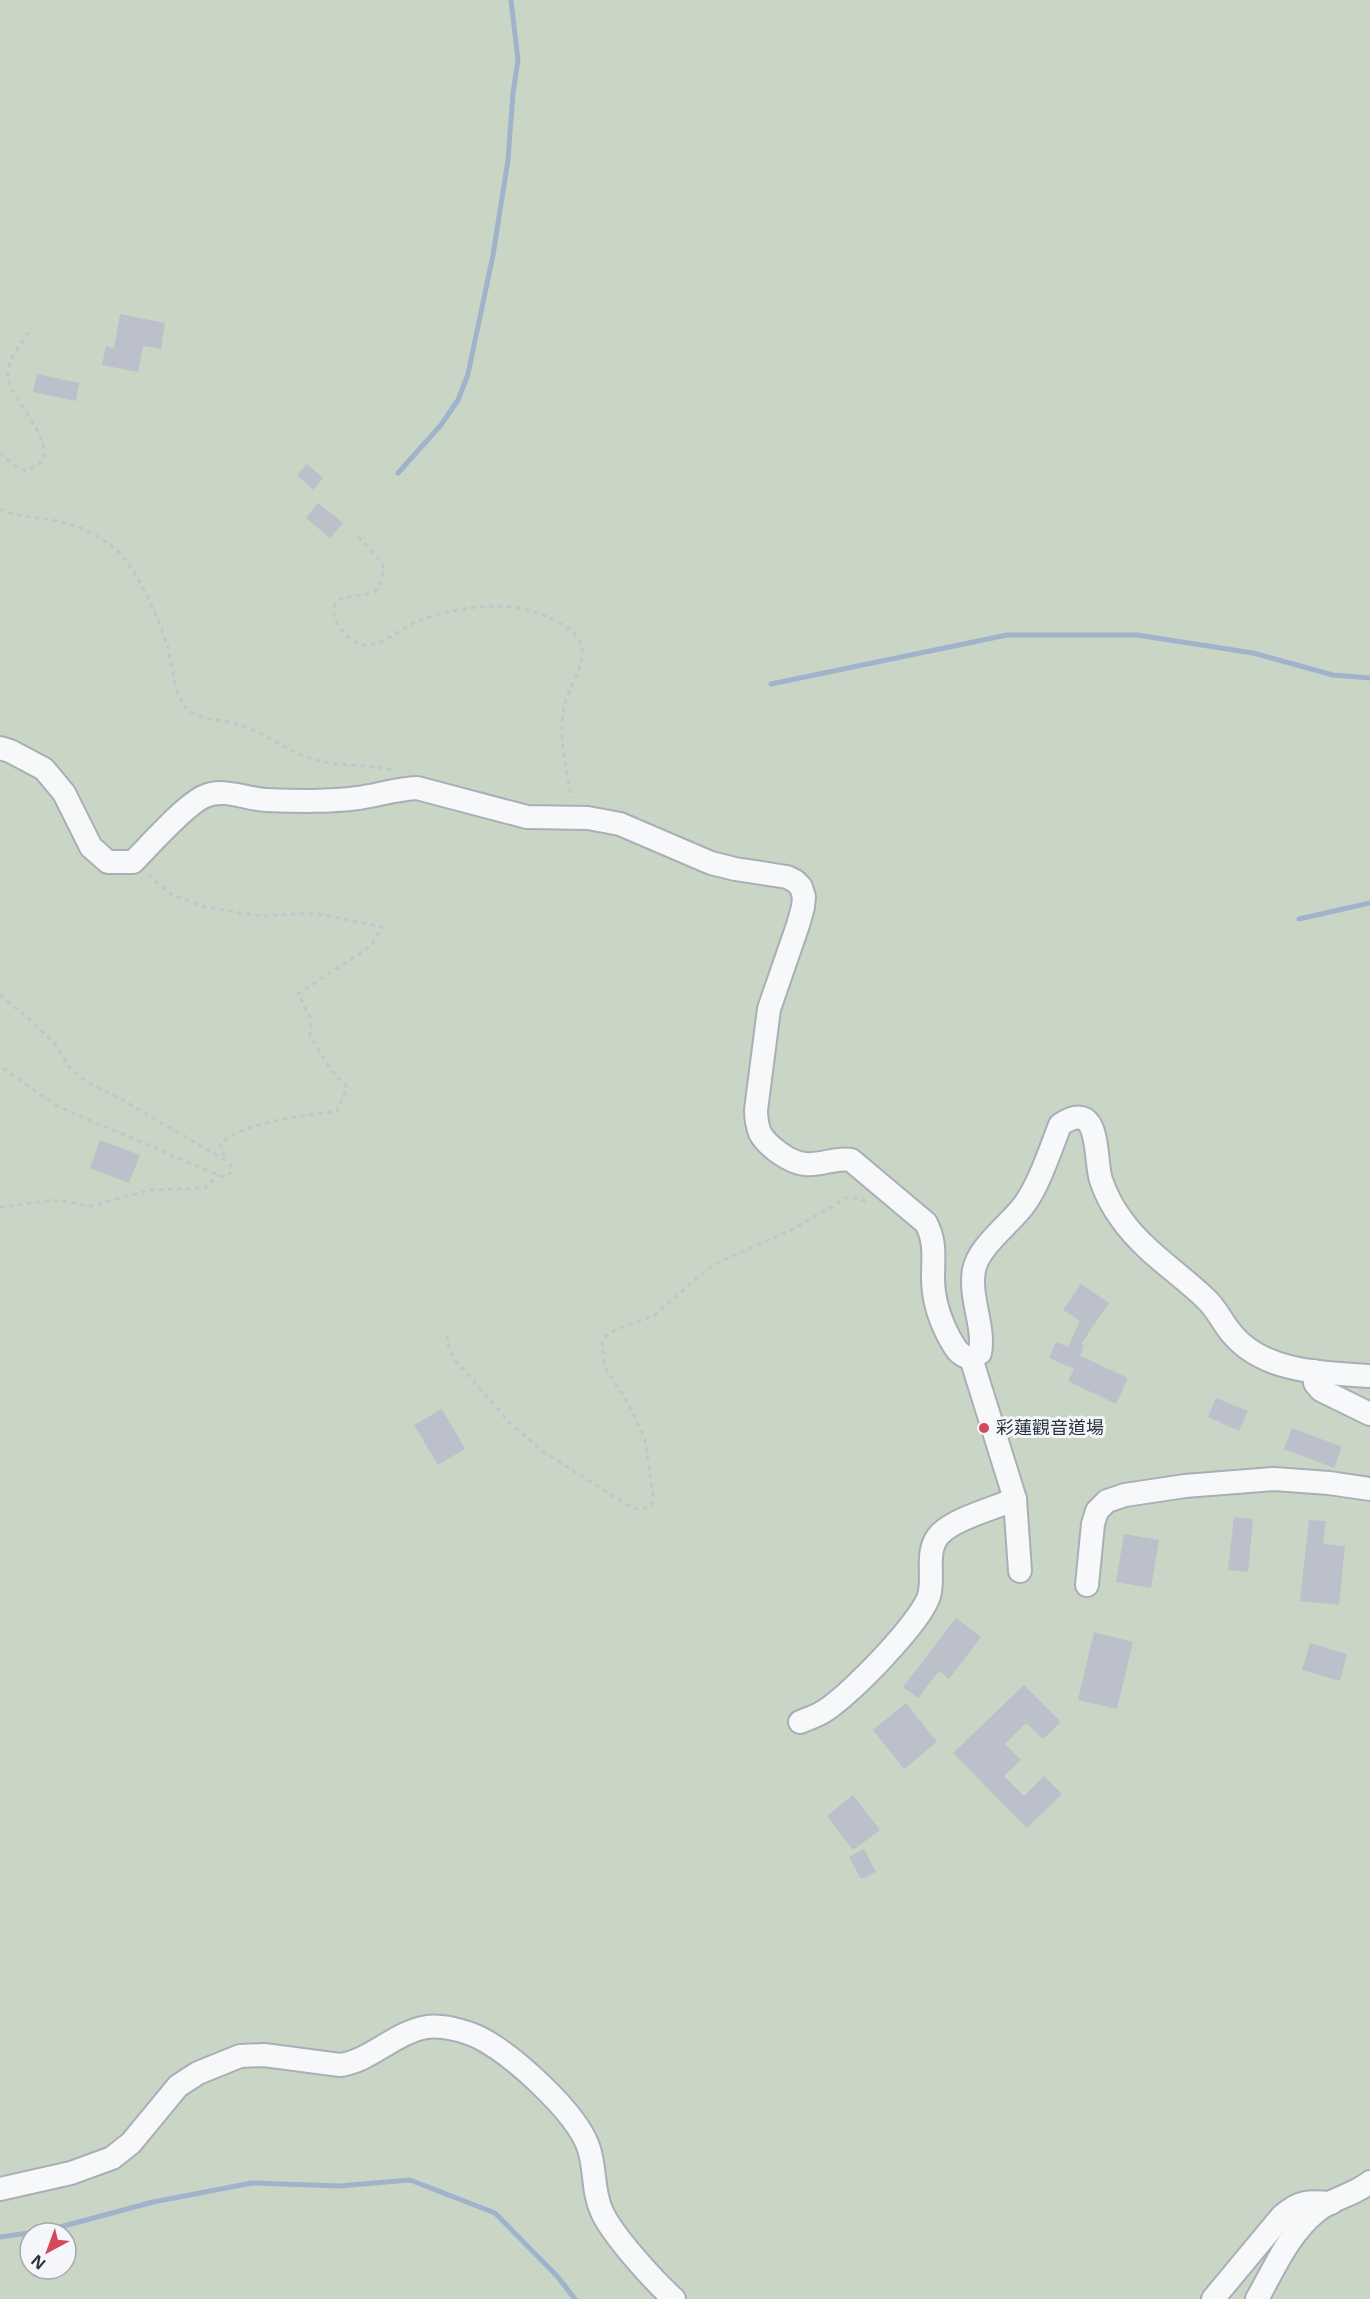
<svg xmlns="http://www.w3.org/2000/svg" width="1370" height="2299" font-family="'Open Sans','Noto Sans TC',sans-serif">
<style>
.green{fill:#c9d6c5;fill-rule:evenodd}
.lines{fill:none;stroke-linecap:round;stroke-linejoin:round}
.stream{stroke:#9fb4cc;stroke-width:5}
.building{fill:#bbc0ca}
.minor-casing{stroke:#a9aeb7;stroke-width:26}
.path{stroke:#c2c5cb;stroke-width:3;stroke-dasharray:4.5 4.5;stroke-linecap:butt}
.minor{stroke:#f7f8fa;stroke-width:22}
.poi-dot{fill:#d1495b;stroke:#f4f6f9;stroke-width:2}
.labels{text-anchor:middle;stroke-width:6;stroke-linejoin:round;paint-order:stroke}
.poi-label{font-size:18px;fill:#2b3445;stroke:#f4f6f9;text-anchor:start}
</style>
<rect width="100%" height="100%" fill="#e4e7ec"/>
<path class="green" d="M0 0H1370V2299H0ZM30 2233H66V2269H30Z"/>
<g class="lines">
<g class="stream">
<path d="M398 473 441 425 458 400 468 374 493 255 508 160 513 93 518 60 511 0"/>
<path d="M771 684 1007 635H1137L1253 653 1333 675 1370 678"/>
<path d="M1299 919 1370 903"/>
<path d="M0 2237 49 2230 153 2202 252 2183 339 2186 410 2180 495 2213 557 2276 575 2299"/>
</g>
</g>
<g class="building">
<path d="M120 314 165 323 161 349 143 346 138 372 102 365 106 346 114 348Z"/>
<path d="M37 374 79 383 76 401 33 392Z"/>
<path d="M307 464 323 478 313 490 297 475Z"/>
<path d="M318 503 343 523 330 538 306 518Z"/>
<path d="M100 1140 140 1155 129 1183 90 1168Z"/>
<path d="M1081 1284 1109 1303 1081 1344 1084 1345 1080 1356 1128 1378 1116 1404 1068 1381 1074 1369 1049 1358 1056 1342 1068 1347 1080 1321 1063 1310Z"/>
<path d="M1216 1398 1248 1411 1239 1431 1208 1417Z"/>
<path d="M442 1409 465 1449 438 1465 414 1425Z"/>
<path d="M1292 1428 1342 1447 1334 1468 1284 1449Z"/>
<path d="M1234 1517 1253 1519 1248 1572 1228 1570Z"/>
<path d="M1309 1520 1326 1521 1323 1544 1345 1546 1339 1605 1300 1601Z"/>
<path d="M1124 1534 1159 1540 1151 1588 1116 1582Z"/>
<path d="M956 1618 981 1637 949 1679 939 1671 918 1698 903 1687Z"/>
<path d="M1094 1632 1133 1642 1117 1709 1078 1700Z"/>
<path d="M1310 1643 1347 1654 1340 1681 1302 1670Z"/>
<path d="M1024 1685 1061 1722 1043 1739 1026 1723 1005 1744 1021 1760 1004 1776 1024 1796 1044 1776 1062 1794 1027 1828 953 1753Z"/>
<path d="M906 1703 937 1742 904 1769 873 1730Z"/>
<path d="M853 1795 880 1830 853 1850 827 1816Z"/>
<path d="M864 1849 876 1872 861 1879 849 1857Z"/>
</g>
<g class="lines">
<g class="minor-casing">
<g id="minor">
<path d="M0 748 10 751 44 769 64 793 91 847 108 862H133C150 845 183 807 203 797 223 787 246 799 266 800 297 801 328 802 358 798 378 795 397 789 417 788L527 817 588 818 620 824 711 863 735 869 787 877 795 881 801 887 804 897 803 907 798 925 769 1009 756 1110C756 1118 757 1125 760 1133 767 1146 790 1163 805 1164 821 1166 835 1157 851 1160L926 1223C936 1242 933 1257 933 1278 933 1300 939 1318 949 1337 955 1348 959 1356 971 1358L980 1353C985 1326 969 1298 974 1270 978 1247 1010 1224 1024 1205 1039 1185 1051 1148 1060 1125 1102 1096 1094 1159 1101 1180 1106 1195 1113 1208 1122 1220 1145 1252 1178 1272 1206 1299 1217 1309 1223 1324 1233 1335 1265 1373 1325 1373 1370 1376"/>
<path d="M971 1358 1015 1499 1020 1571"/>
<path d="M1314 1371 1315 1383 1321 1390 1370 1414"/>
<path d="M1087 1585 1093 1524 1097 1511 1107 1501 1125 1495 1185 1486 1274 1479 1329 1483 1370 1489"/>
<path d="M800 1722C807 1719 814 1717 821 1713 846 1700 921 1622 929 1596 935 1576 924 1551 940 1534 956 1518 993 1509 1015 1499"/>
<path d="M0 2189 71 2173 112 2158 131 2143 178 2086 198 2073 240 2056 264 2055 340 2065C371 2061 395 2032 427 2027 443 2025 466 2031 480 2038 513 2055 575 2111 588 2146 596 2167 592 2191 602 2212 613 2236 654 2281 674 2299"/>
<path d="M1213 2299 1282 2216C1299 2201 1308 2201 1331 2203"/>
<path d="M1257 2299C1274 2269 1289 2233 1317 2211 1333 2198 1354 2195 1370 2182"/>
</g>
</g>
<g class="path">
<path d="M0 453C7 459 17 471 27 470 31 469 36 466 39 464 59 442 10 400 8 377 6 360 23 341 32 328"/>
<path d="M0 509C19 518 42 517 62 522 81 526 100 537 114 548 135 564 161 622 168 648 172 665 174 690 184 705 195 721 216 718 233 723 263 730 287 752 316 760 340 767 368 764 393 770"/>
<path d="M358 537 381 561 384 569C382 576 381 585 376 590 364 600 330 590 334 614 336 625 344 634 352 640 358 644 367 647 374 644 390 640 403 627 418 621 461 605 515 598 556 621 565 626 575 632 580 642 589 661 568 688 564 707 558 736 567 769 571 798"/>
<path d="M148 875 172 895 205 907 261 916 314 913 382 927 371 946 298 994 311 1019 310 1036 331 1070 347 1087 337 1111C298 1117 252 1120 220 1143L225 1160"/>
<path d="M0 995 34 1023 55 1044 69 1067 87 1082 121 1099 225 1160 231 1166V1172L226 1177 218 1175 57 1106 0 1066"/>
<path d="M0 1207 55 1200 91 1206 150 1190 205 1188 218 1175"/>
<path d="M447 1335 449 1350 456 1361 510 1423 544 1452 627 1505C636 1509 642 1512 651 1505L653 1496 645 1439 629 1405 605 1367 602 1343 606 1336 615 1330 655 1315 705 1271 719 1262 791 1230 848 1197 866 1201"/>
</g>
<use href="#minor" class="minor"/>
</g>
<circle class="poi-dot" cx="984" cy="1428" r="6"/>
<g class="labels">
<g class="poi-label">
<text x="996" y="1434">彩蓮觀音道場</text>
</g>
</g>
<g transform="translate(48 2251) rotate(221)"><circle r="28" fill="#f4f6f9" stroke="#a4a8b1" stroke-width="1.5"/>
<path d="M0-4.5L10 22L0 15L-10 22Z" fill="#d1495b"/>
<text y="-9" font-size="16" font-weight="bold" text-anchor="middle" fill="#2b3445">N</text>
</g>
</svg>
